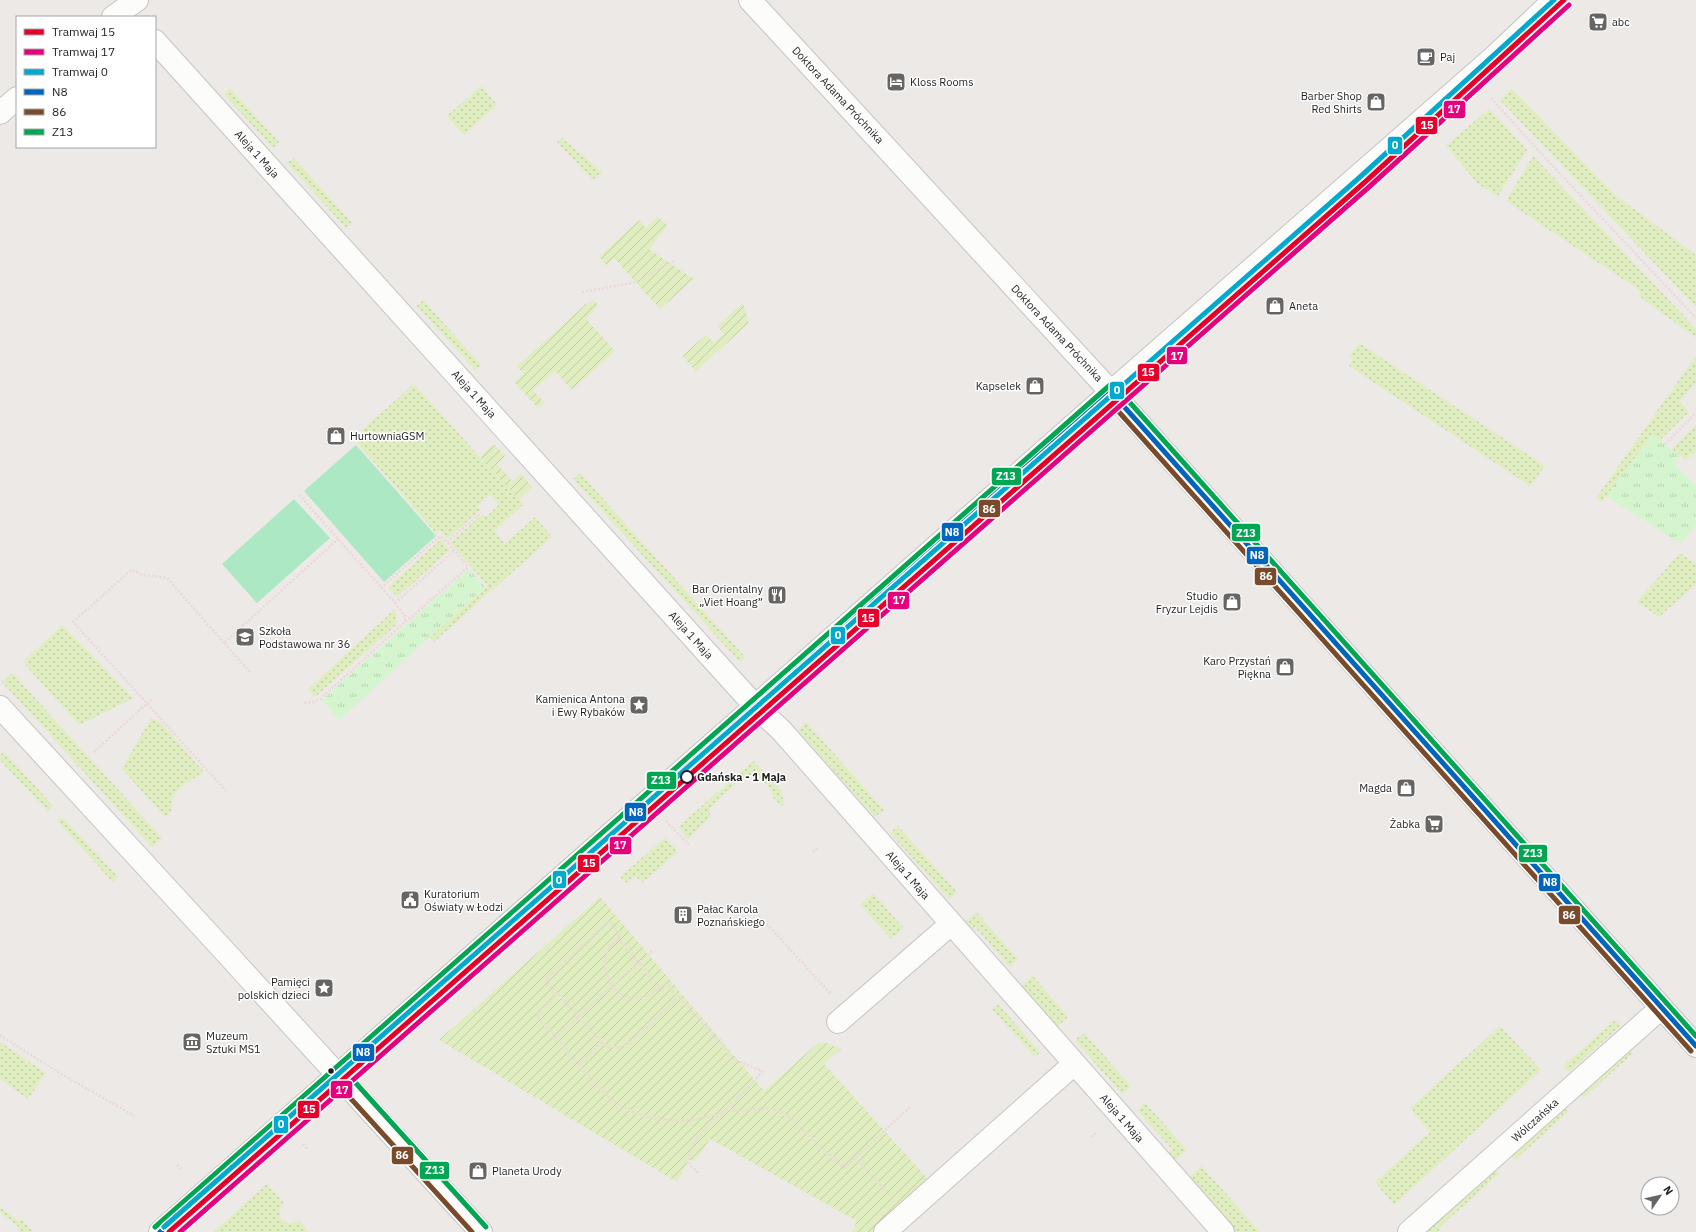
<svg xmlns="http://www.w3.org/2000/svg" width="1696" height="1232" font-family="'IBM Plex Sans',sans-serif">
<style>
.grass{fill:url(#grass-dots)}
.park{fill:url(#park-tufts)}
.garden{fill:url(#garden-furrows)}
.pitch{fill:#ade8c4}
.lines{fill:none;stroke-linecap:round;stroke-linejoin:round}
.minor-casing{stroke:#c5c4c2;stroke-width:24}
.path{stroke:#ebd8d9;stroke-width:2.5;stroke-dasharray:2 2;stroke-linecap:butt}
.minor{stroke:#fcfcfb;stroke-width:22}
.bus-1-casing{stroke:#fff;stroke-width:8}
.bus-2-casing{stroke:#fff;stroke-width:8}
.bus-3-casing{stroke:#fff;stroke-width:8}
.bus-1{stroke:#0065bd;stroke-width:5}
.bus-2{stroke:#7a4b2a;stroke-width:5}
.bus-3{stroke:#00a651;stroke-width:5}
.tram-1-casing{stroke:#fff;stroke-width:8}
.tram-2-casing{stroke:#fff;stroke-width:8}
.tram-3-casing{stroke:#fff;stroke-width:8}
.tram-1{stroke:#e4002b;stroke-width:5}
.tram-2{stroke:#e5007d;stroke-width:5}
.tram-3{stroke:#00a9ce;stroke-width:5}
.stop-dot{fill:#fff;stroke:#1e1e1e;stroke-width:2}
.bus-dot{fill:#1e1e1e;stroke:#fff;stroke-width:1.5}
.labels{text-anchor:middle;stroke-width:3;stroke-linejoin:round;paint-order:stroke}
.poi-label{font-size:11px;fill:#1e1e1e;stroke:#fff;text-anchor:start}
.street-label{font-size:11px;fill:#1e1e1e;stroke:#fff}
.stop-label{font-size:11px;font-weight:bold;fill:#1e1e1e;stroke:#fff;text-anchor:start}
.line-badge{stroke:#fff;stroke-width:1.5}
.badge-label{font-size:11px;text-anchor:middle;font-weight:bold;fill:#fff}
</style>
<defs>
<pattern id="grass-dots" width="8" height="8" patternUnits="userSpaceOnUse"><rect width="8" height="8" fill="#e0edc1"/><path d="M2 2h.1M6 6h.1" fill="none" stroke="#c0cba5" stroke-width="1.8" stroke-linecap="round"/></pattern>
<pattern id="park-tufts" width="24" height="20" patternUnits="userSpaceOnUse"><rect width="24" height="20" fill="#d5f5ce"/><path d="M3 7l-1-3M5 7V3M7 7l1-3M15 17l-1-3M17 17v-4M19 17l1-3" fill="none" stroke="#b6d2b0"/></pattern>
<pattern id="garden-furrows" width="10" height="10" patternUnits="userSpaceOnUse"><rect width="10" height="10" fill="#e0edc1"/><path d="M-1 1l2-2M0 10L10 0M9 11l2-2" fill="none" stroke="#c0cba5"/></pattern>
</defs>
<rect width="100%" height="100%" fill="#ede9e6"/>
<g class="grass">
<path d="M481 86 497 105 464 135 447 116Z"/>
<path d="M230 88 279 142 273 148 224 94Z"/>
<path d="M1512 89 1615 195 1696 255V307L1500 100Z"/>
<path d="M1489 109 1527 150 1498 196 1478 184 1446 146Z"/>
<path d="M562 138 602 172 593 180 557 142Z"/>
<path d="M1533 156 1696 329V338L1639 296 1641 291 1506 201Z"/>
<path d="M294 158 352 223 346 228 287 163Z"/>
<path d="M423 300 481 365 475 370 417 306Z"/>
<path d="M1359 343 1545 466 1530 486 1349 366 1353 359 1349 356Z"/>
<path d="M1696 356V382L1680 401 1689 412 1660 440 1652 435 1602 502 1596 498Z"/>
<path d="M414 384 523 505 494 531 505 544 535 517 552 537 434 642 430 637 488 586 450 543 483 514 486 517 499 505 490 494 477 506 480 510 447 539 440 530 436 533 357 443 365 435 362 430Z"/>
<path d="M1696 425V451L1686 460 1672 449Z"/>
<path d="M580 473 745 657 740 662 573 479Z"/>
<path d="M441 539 450 550 397 597 388 587Z"/>
<path d="M1680 553 1696 564V584L1659 617 1637 602Z"/>
<path d="M394 610 397 615 396 625 315 697 308 689Z"/>
<path d="M62 625 133 698 79 725 23 662Z"/>
<path d="M12 673 162 838 152 847 2 682Z"/>
<path d="M151 718 160 722 204 772C189 782 168 791 172 811L165 817 122 769Z"/>
<path d="M806 722 884 810 875 817 798 730Z"/>
<path d="M4 752 53 806 48 811 0 760V755Z"/>
<path d="M753 761 781 790 784 807C782 805 778 803 776 801 772 797 772 790 767 785 747 765 723 795 710 808V817L688 839 678 827Z"/>
<path d="M62 817 118 877 113 882 57 821Z"/>
<path d="M898 826 957 892 949 899 890 833Z"/>
<path d="M665 838 678 852 643 882 635 876 627 883 620 877Z"/>
<path d="M873 893 903 928 891 939 860 905Z"/>
<path d="M976 912 1018 959 1010 967 975 927 967 934 960 926Z"/>
<path d="M1033 976 1068 1017 1053 1030 1017 989Z"/>
<path d="M998 1004 1040 1052 1035 1057 992 1009Z"/>
<path d="M1615 1020 1620 1026 1569 1072 1563 1066Z"/>
<path d="M1500 1026 1541 1070 1394 1205 1375 1182 1430 1132 1410 1108Z"/>
<path d="M1084 1033 1131 1086 1122 1094 1075 1040Z"/>
<path d="M0 1042 46 1073 28 1099 0 1079Z"/>
<path d="M1629 1049 1633 1053 1584 1098 1580 1094Z"/>
<path d="M1145 1103 1187 1150 1171 1164 1165 1156 1172 1149 1137 1110Z"/>
<path d="M1565 1108 1568 1112 1515 1160 1512 1156Z"/>
<path d="M1201 1166 1260 1232H1233L1186 1181Z"/>
<path d="M1495 1170 1499 1174 1441 1226 1438 1232H1426Z"/>
<path d="M267 1184 284 1203 280 1208V1218C286 1224 291 1225 299 1220L309 1232H213Z"/>
<path d="M0 1207 19 1222 21 1219 33 1232H18L20 1228 0 1212Z"/>
</g>
<g class="park">
<path d="M1653 435 1680 456 1674 464 1696 486V523L1681 544 1606 496Z"/>
<path d="M469 569 485 587 339 720 322 700Z"/>
</g>
<g class="garden">
<path d="M657 217 668 225 649 249 694 279 660 309 614 258 606 265 599 257 639 220 646 228Z"/>
<path d="M595 301 598 305 586 319 615 351 572 390 555 371 533 390 544 402 538 408 514 382 524 373 516 367 586 304Z"/>
<path d="M743 303 749 323 696 371 682 356 706 335 714 343 724 334 717 326Z"/>
<path d="M494 444 505 456 497 464 512 481 521 474 532 487 519 500 480 457Z"/>
<path d="M600 897 764 1091 817 1044 825 1042 841 1049 824 1064 928 1179 871 1232H852L857 1221 710 1139 695 1161 689 1160 677 1182 439 1040Z"/>
</g>
<g class="pitch">
<path d="M356 445 436 536 384 582 304 491Z"/>
<path d="M294 499 330 538 257 603 222 564Z"/>
</g>
<g class="lines">
<g class="minor-casing">
<g id="minor">
<path d="M750 0 1111 392 1696 1046"/>
<path d="M113 17 137 0"/>
<path d="M155 41 755 706 781 730 1223 1232"/>
<path d="M0 113 17 98"/>
<path d="M0 707 229 956 481 1232"/>
<path d="M838 1022 951 924"/>
<path d="M160 1232 1111 392 1495 56 1554 0"/>
<path d="M885 1232 1074 1064"/>
<path d="M1409 1232 1661 1008"/>
</g>
</g>
<g class="path">
<path d="M1491 98 1535 147 1696 318"/>
<path d="M582 292 636 282 674 261"/>
<path d="M1665 444 1696 413"/>
<path d="M299 495 395 603 406 618 404 623 320 699 314 702 304 703"/>
<path d="M381 588 440 536 447 542 481 513"/>
<path d="M395 603 454 551"/>
<path d="M406 622 468 567 447 542"/>
<path d="M224 643 167 578 143 575 137 572 131 570 73 622 228 793"/>
<path d="M250 672 224 643 338 539"/>
<path d="M94 752 153 698"/>
<path d="M666 821 689 845"/>
<path d="M813 852 817 848"/>
<path d="M753 909 831 994"/>
<path d="M618 939 660 987C652 994 643 999 632 998 614 996 601 972 606 955 608 948 615 942 621 936L609 922 545 980 605 1045C616 1049 620 1048 630 1042L679 997 666 983 660 987"/>
<path d="M652 951 556 1037C574 1058 591 1083 613 1100 642 1123 691 1126 724 1111 726 1109 728 1106 731 1105 742 1094 752 1084 762 1071L735 1060 679 997"/>
<path d="M0 1035 61 1074 135 1116"/>
<path d="M552 1039 556 1037 538 1018 537 1015 539 1011 557 994"/>
<path d="M579 1063 602 1042"/>
<path d="M1091 1137 1096 1133"/>
<path d="M303 1144 307 1149"/>
<path d="M855 1158 889 1194"/>
<path d="M177 1165 182 1169"/>
<path d="M698 1173C696 1171 693 1168 691 1166 681 1148 713 1121 725 1110 741 1112 765 1106 778 1111 782 1112 785 1115 789 1117L844 1168 912 1105"/>
</g>
<use href="#minor" class="minor"/>
<g class="bus-1-casing">
<g id="bus-1">
<path d="M1111 392 1696 1046"/>
<path d="M160 1232 1111 392"/>
</g>
</g>
<g class="bus-2-casing">
<g id="bus-2">
<path d="M333 1079 472 1232"/>
<path d="M171 1232 1110 402 1691 1051"/>
</g>
</g>
<g class="bus-3-casing">
<g id="bus-3">
<path d="M343 1069 486 1227"/>
<path d="M155 1227 1110 385 1116 387 1696 1036"/>
</g>
</g>
<use href="#bus-1" class="bus-1"/>
<use href="#bus-2" class="bus-2"/>
<use href="#bus-3" class="bus-3"/>
<g class="tram-1-casing">
<path id="tram-1" d="M169 1232 1365 182 1564 0"/>
</g>
<g class="tram-2-casing">
<path id="tram-2" d="M180 1232 1369 187 1569 5"/>
</g>
<g class="tram-3-casing">
<path id="tram-3" d="M164 1227 1360 177 1554 0"/>
</g>
<use href="#tram-1" class="tram-1"/>
<use href="#tram-2" class="tram-2"/>
<use href="#tram-3" class="tram-3"/>
</g>
<defs>
<g id="supermarket-square" transform="scale(1)"><rect x="-9" y="-9" width="18" height="18" rx="4" fill="#666564" stroke="#fff"/><path d="M-6-5.5h2.5l.6 2H6L4.5 2H-2.5L-4.4-4H-6ZM-1.5 3.2a1.3 1.3 0 1 0 .1 0ZM3 3.2a1.3 1.3 0 1 0 .1 0Z" fill="#fff"/></g>
<g id="cafe-square" transform="scale(1)"><rect x="-9" y="-9" width="18" height="18" rx="4" fill="#666564" stroke="#fff"/><path d="M-5.5-4.5H6V0H3Q3 3.5 0 3.5H-2.5Q-5.5 3.5-5.5 0ZM3-3.2v2h1.7v-2ZM-6 4.5H4V6H-6Z" fill="#fff"/></g>
<g id="hotel-square" transform="scale(1)"><rect x="-9" y="-9" width="18" height="18" rx="4" fill="#666564" stroke="#fff"/><path d="M-6-4.5h1.5V1H6V5H4.5V3h-9V5H-6ZM-4 0a1.8 1.8 0 1 1 3.6 0ZM.5 0V-2.5h3Q6-2.5 6 0Z" fill="#fff"/></g>
<g id="shop-square" transform="scale(1)"><rect x="-9" y="-9" width="18" height="18" rx="4" fill="#666564" stroke="#fff"/><path d="M-5-2.5h2.3a2.7 3.5 0 0 1 5.4 0H5L5.5 6h-11ZM-1.5-2.5h3a1.5 2.3 0 0 0-3 0Z" fill="#fff"/></g>
<g id="restaurant-square" transform="scale(1)"><rect x="-9" y="-9" width="18" height="18" rx="4" fill="#666564" stroke="#fff"/><path d="M-5-6h1v4h1v-4h1v4h1v-4h1v5L-1.5 .5V6h-2V.5L-5-1ZM5-6V6H3V1.5H1.5Q1.5-4 5-6Z" fill="#fff"/></g>
<g id="school-square" transform="scale(1)"><rect x="-9" y="-9" width="18" height="18" rx="4" fill="#666564" stroke="#fff"/><path d="M0-5L7-2L0 1L-7-2ZM-4 1L0 2.5L4 1V4Q0 6-4 4Z" fill="#fff"/></g>
<g id="sight-square" transform="scale(1)"><rect x="-9" y="-9" width="18" height="18" rx="4" fill="#666564" stroke="#fff"/><path d="M0-6L1.8-2.2L6-1.7L2.9 1.2L3.7 5.4L0 3.3L-3.7 5.4L-2.9 1.2L-6-1.7L-1.8-2.2Z" fill="#fff"/></g>
<g id="civic-square" transform="scale(1)"><rect x="-9" y="-9" width="18" height="18" rx="4" fill="#666564" stroke="#fff"/><path d="M-.6-6.5H3V-4.5H.6V-3L4-1V1h2V6H-6V1h2V-1L-.6-3ZM-1.2 2.5V6h2.4V2.5Z" fill="#fff"/></g>
<g id="building-square" transform="scale(1)"><rect x="-9" y="-9" width="18" height="18" rx="4" fill="#666564" stroke="#fff"/><path d="M-4-6H4V6H1V3H-1V6H-4ZM-2.5-4.3h1.7v1.8h-1.7ZM.8-4.3h1.7v1.8H.8ZM-2.5-1h1.7V.8h-1.7ZM.8-1h1.7V.8H.8Z" fill="#fff"/></g>
<g id="museum-square" transform="scale(1)"><rect x="-9" y="-9" width="18" height="18" rx="4" fill="#666564" stroke="#fff"/><path d="M0-6L6-3V-2H-6V-3ZM-5-1h2V3h-2ZM-1-1h2V3h-2ZM3-1h2V3H3ZM-6 4H6V6H-6Z" fill="#fff"/></g>
</defs>
<g fill-rule="evenodd">
<use href="#supermarket-square" x="1598" y="22"/>
<use href="#cafe-square" x="1426" y="57"/>
<use href="#hotel-square" x="896" y="82"/>
<use href="#shop-square" x="1376" y="102"/>
<use href="#shop-square" x="1275" y="306"/>
<use href="#shop-square" x="1035" y="386"/>
<use href="#shop-square" x="336" y="436"/>
<use href="#restaurant-square" x="777" y="595"/>
<use href="#shop-square" x="1232" y="602"/>
<use href="#school-square" x="245" y="637"/>
<use href="#shop-square" x="1285" y="667"/>
<use href="#sight-square" x="639" y="705"/>
<use href="#shop-square" x="1406" y="788"/>
<use href="#supermarket-square" x="1434" y="824"/>
<use href="#civic-square" x="410" y="900"/>
<use href="#building-square" x="683" y="915"/>
<use href="#sight-square" x="324" y="988"/>
<use href="#museum-square" x="192" y="1042"/>
<use href="#shop-square" x="478" y="1171"/>
</g>
<circle class="stop-dot" cx="687" cy="777" r="6"/>
<circle class="bus-dot" cx="331" cy="1071" r="3.5"/>
<g class="labels">
<g class="poi-label">
<text x="1612" y="26">abc</text>
<text x="1440" y="61">Paj</text>
<text x="910" y="86">Kloss Rooms</text>
<text x="1362" y="100" text-anchor="end">Barber Shop<tspan x="1362" dy="13">Red Shirts</tspan></text>
<text x="1289" y="310">Aneta</text>
<text x="1021" y="390" text-anchor="end">Kapselek</text>
<text x="350" y="440">HurtowniaGSM</text>
<text x="763" y="593" text-anchor="end">Bar Orientalny<tspan x="763" dy="13">„Viet Hoang”</tspan></text>
<text x="1218" y="600" text-anchor="end">Studio<tspan x="1218" dy="13">Fryzur Lejdis</tspan></text>
<text x="259" y="635">Szkoła<tspan x="259" dy="13">Podstawowa nr 36</tspan></text>
<text x="1271" y="665" text-anchor="end">Karo Przystań<tspan x="1271" dy="13">Piękna</tspan></text>
<text x="625" y="703" text-anchor="end">Kamienica Antona<tspan x="625" dy="13">i Ewy Rybaków</tspan></text>
<text x="1392" y="792" text-anchor="end">Magda</text>
<text x="1420" y="828" text-anchor="end">Żabka</text>
<text x="424" y="898">Kuratorium<tspan x="424" dy="13">Oświaty w Łodzi</tspan></text>
<text x="697" y="913">Pałac Karola<tspan x="697" dy="13">Poznańskiego</tspan></text>
<text x="310" y="986" text-anchor="end">Pamięci<tspan x="310" dy="13">polskich dzieci</tspan></text>
<text x="206" y="1040">Muzeum<tspan x="206" dy="13">Sztuki MS1</tspan></text>
<text x="492" y="1175">Planeta Urody</text>
</g>
<g class="street-label">
<text transform="translate(838 95) rotate(47)" y="4">Doktora Adama Próchnika</text>
<text transform="translate(257 154) rotate(48)" y="4">Aleja 1 Maja</text>
<text transform="translate(1057 333) rotate(47)" y="4">Doktora Adama Próchnika</text>
<text transform="translate(474 394) rotate(48)" y="4">Aleja 1 Maja</text>
<text transform="translate(691 635) rotate(48)" y="4">Aleja 1 Maja</text>
<text transform="translate(908 875) rotate(49)" y="4">Aleja 1 Maja</text>
<text transform="translate(1122 1118) rotate(49)" y="4">Aleja 1 Maja</text>
<text transform="translate(1535 1120) rotate(-42)" y="4">Wólczańska</text>
</g>
<g class="stop-label">
<text x="697" y="781">Gdańska - 1 Maja</text>
</g>
</g>
<g class="line-badge">
<rect x="1443" y="100" width="23" height="19" rx="4" fill="#e5007d"/>
<rect x="1415" y="116" width="23" height="19" rx="4" fill="#e4002b"/>
<rect x="1387" y="136" width="16" height="19" rx="4" fill="#00a9ce"/>
<rect x="1166" y="346" width="22" height="19" rx="4" fill="#e5007d"/>
<rect x="1137" y="363" width="23" height="19" rx="4" fill="#e4002b"/>
<rect x="1109" y="381" width="16" height="19" rx="4" fill="#00a9ce"/>
<rect x="991" y="467" width="31" height="19" rx="4" fill="#00a651"/>
<rect x="978" y="499" width="23" height="19" rx="4" fill="#7a4b2a"/>
<rect x="941" y="522" width="23" height="20" rx="4" fill="#0065bd"/>
<rect x="1231" y="523" width="30" height="19" rx="4" fill="#00a651"/>
<rect x="1246" y="546" width="23" height="19" rx="4" fill="#0065bd"/>
<rect x="1254" y="567" width="23" height="19" rx="4" fill="#7a4b2a"/>
<rect x="887" y="591" width="23" height="19" rx="4" fill="#e5007d"/>
<rect x="857" y="608" width="23" height="20" rx="4" fill="#e4002b"/>
<rect x="830" y="626" width="16" height="19" rx="4" fill="#00a9ce"/>
<rect x="646" y="771" width="31" height="19" rx="4" fill="#00a651"/>
<rect x="624" y="802" width="23" height="20" rx="4" fill="#0065bd"/>
<rect x="609" y="836" width="23" height="19" rx="4" fill="#e5007d"/>
<rect x="1518" y="844" width="30" height="19" rx="4" fill="#00a651"/>
<rect x="577" y="854" width="23" height="19" rx="4" fill="#e4002b"/>
<rect x="552" y="870" width="15" height="19" rx="4" fill="#00a9ce"/>
<rect x="1538" y="873" width="23" height="19" rx="4" fill="#0065bd"/>
<rect x="1558" y="905" width="23" height="20" rx="4" fill="#7a4b2a"/>
<rect x="352" y="1043" width="23" height="19" rx="4" fill="#0065bd"/>
<rect x="330" y="1080" width="23" height="19" rx="4" fill="#e5007d"/>
<rect x="297" y="1100" width="23" height="19" rx="4" fill="#e4002b"/>
<rect x="273" y="1115" width="16" height="19" rx="4" fill="#00a9ce"/>
<rect x="391" y="1146" width="23" height="19" rx="4" fill="#7a4b2a"/>
<rect x="419" y="1161" width="31" height="19" rx="4" fill="#00a651"/>
</g>
<g class="badge-label">
<text x="1454" y="113">17</text>
<text x="1427" y="129">15</text>
<text x="1395" y="149">0</text>
<text x="1177" y="360">17</text>
<text x="1148" y="376">15</text>
<text x="1117" y="394">0</text>
<text x="1006" y="480">Z13</text>
<text x="989" y="513">86</text>
<text x="952" y="536">N8</text>
<text x="1246" y="537">Z13</text>
<text x="1257" y="559">N8</text>
<text x="1266" y="580">86</text>
<text x="899" y="604">17</text>
<text x="868" y="622">15</text>
<text x="838" y="639">0</text>
<text x="661" y="784">Z13</text>
<text x="636" y="816">N8</text>
<text x="620" y="849">17</text>
<text x="1533" y="857">Z13</text>
<text x="589" y="867">15</text>
<text x="559" y="884">0</text>
<text x="1550" y="886">N8</text>
<text x="1569" y="919">86</text>
<text x="363" y="1056">N8</text>
<text x="342" y="1094">17</text>
<text x="309" y="1113">15</text>
<text x="281" y="1128">0</text>
<text x="402" y="1159">86</text>
<text x="435" y="1174">Z13</text>
</g>
<rect x="16" y="16" width="140" height="132" fill="#ffffff" stroke="#a5a5a5"/>
<rect x="24" y="29" width="20" height="6" fill="#e4002b" stroke="#a5a5a5"/>
<text x="52" y="36" font-size="12" fill="#1e1e1e">Tramwaj 15</text>
<rect x="24" y="49" width="20" height="6" fill="#e5007d" stroke="#a5a5a5"/>
<text x="52" y="56" font-size="12" fill="#1e1e1e">Tramwaj 17</text>
<rect x="24" y="69" width="20" height="6" fill="#00a9ce" stroke="#a5a5a5"/>
<text x="52" y="76" font-size="12" fill="#1e1e1e">Tramwaj 0</text>
<rect x="24" y="89" width="20" height="6" fill="#0065bd" stroke="#a5a5a5"/>
<text x="52" y="96" font-size="12" fill="#1e1e1e">N8</text>
<rect x="24" y="109" width="20" height="6" fill="#7a4b2a" stroke="#a5a5a5"/>
<text x="52" y="116" font-size="12" fill="#1e1e1e">86</text>
<rect x="24" y="129" width="20" height="6" fill="#00a651" stroke="#a5a5a5"/>
<text x="52" y="136" font-size="12" fill="#1e1e1e">Z13</text>
<g transform="translate(1660 1196) rotate(56)"><circle r="19" fill="#ffffff" stroke="#a5a5a5"/>
<path d="M0-3L7 15L0 10L-7 15Z" fill="#666564"/>
<text y="-6" font-size="11" font-weight="bold" text-anchor="middle" fill="#1e1e1e">N</text>
</g>
</svg>
